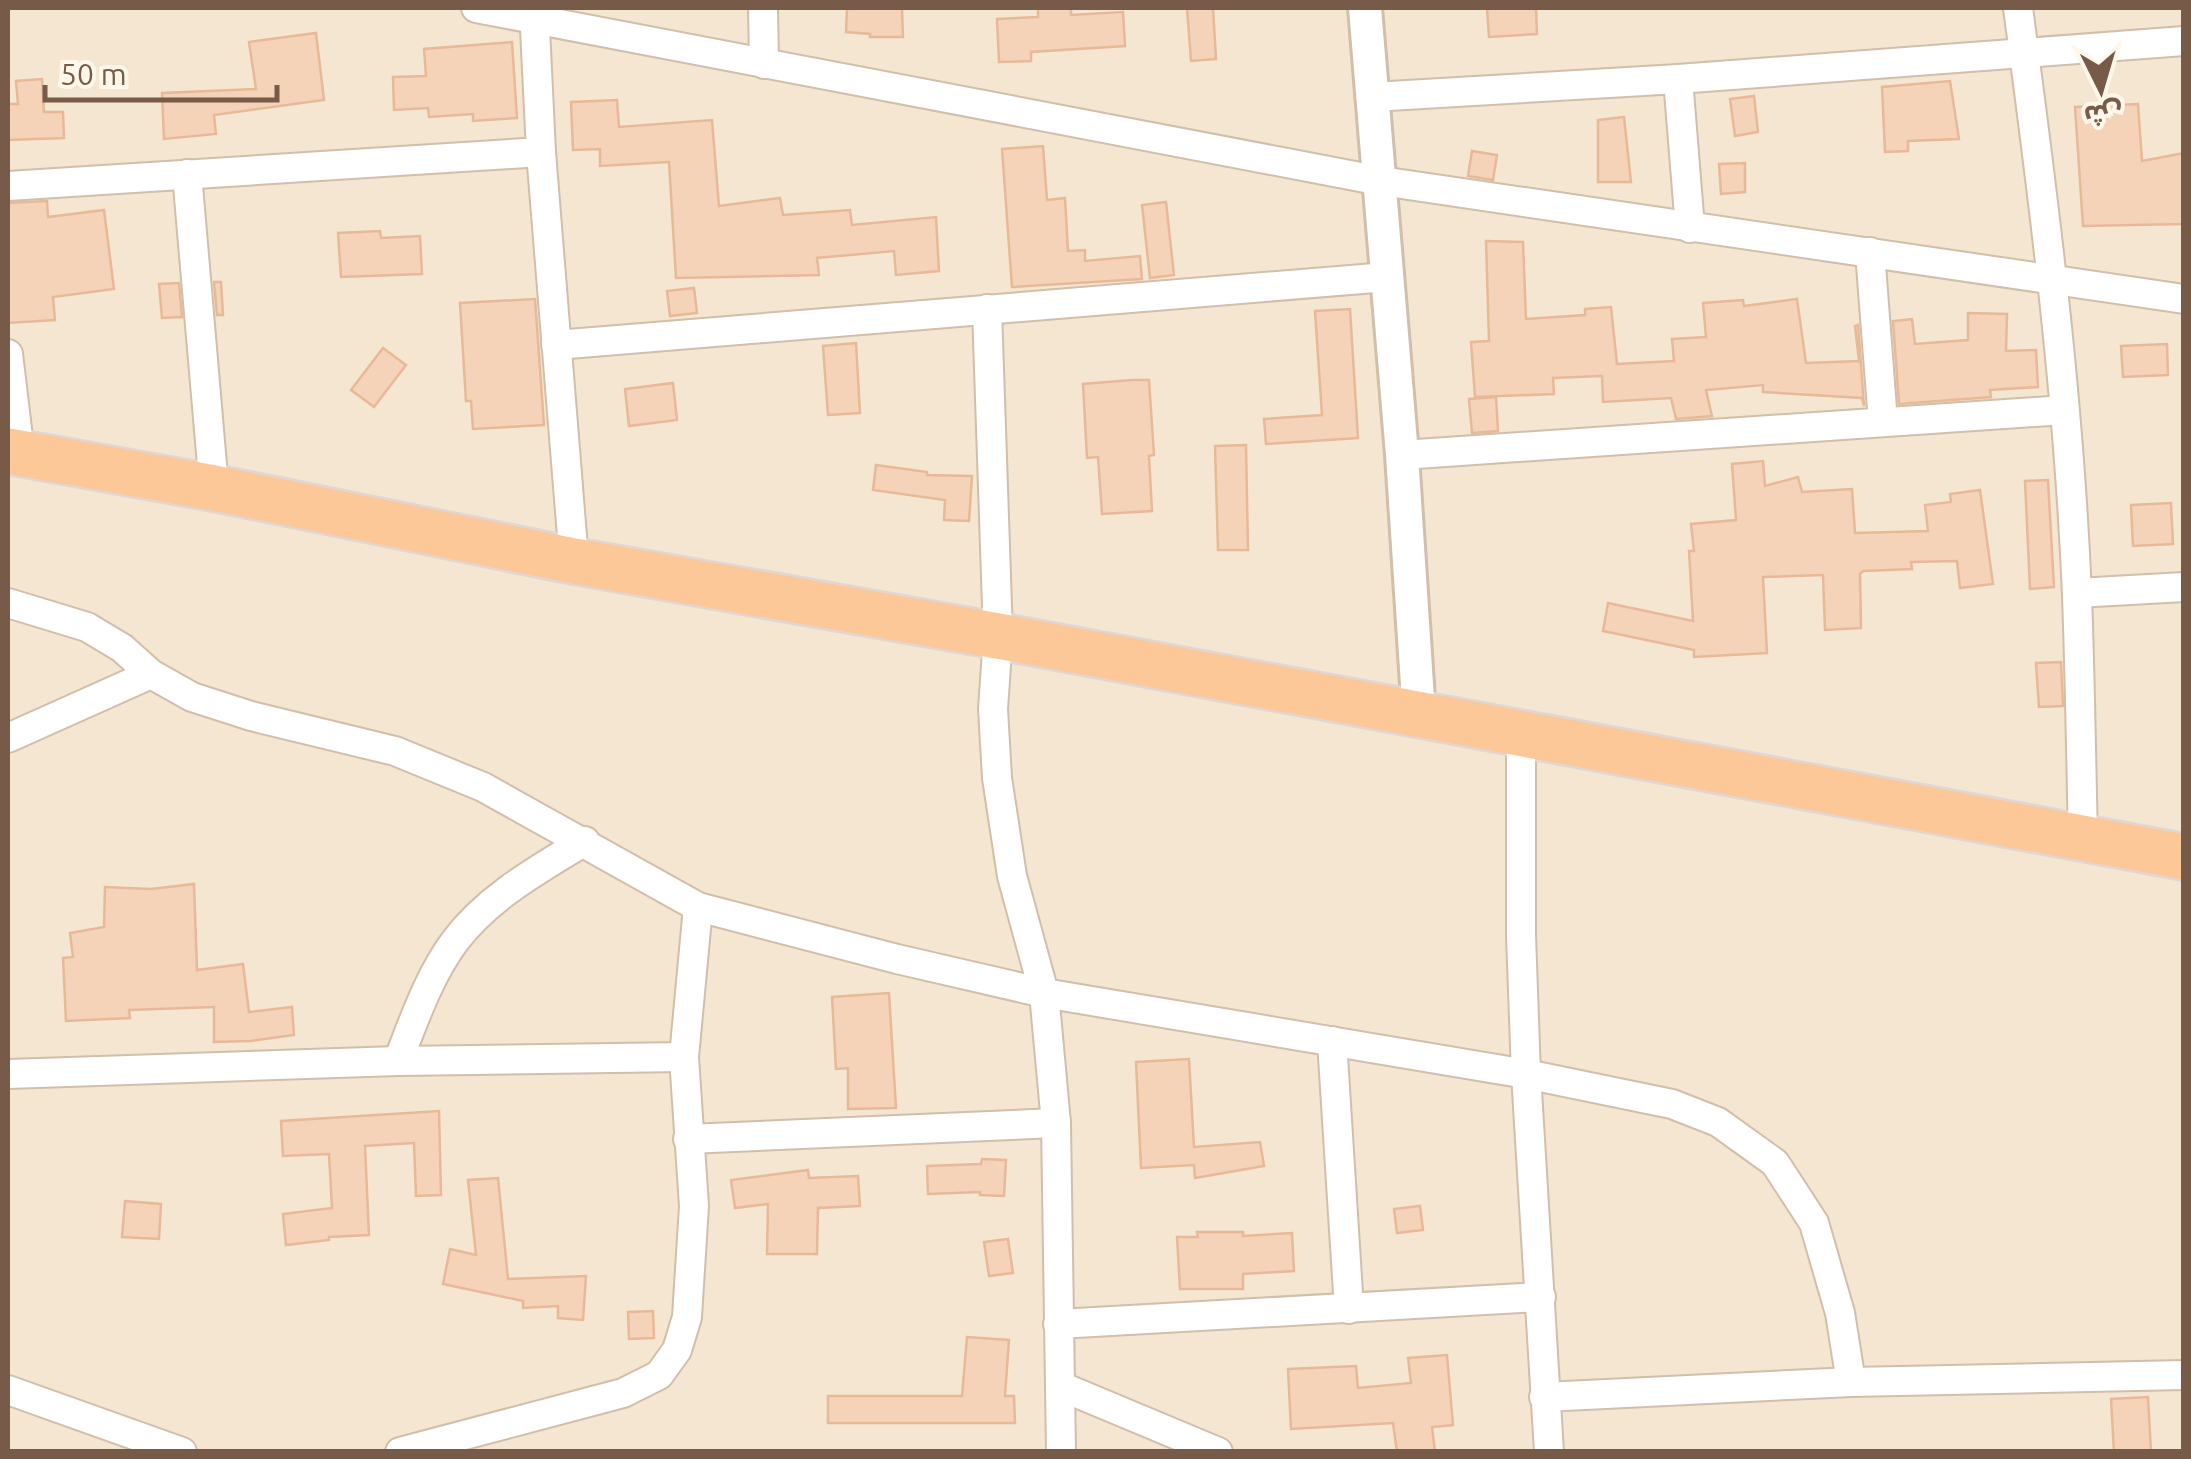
<svg xmlns="http://www.w3.org/2000/svg" width="2191" height="1459" font-family="Ubuntu,'Noto Sans Arabic',sans-serif">
<style>
.residential{fill:#f5e6d1}
.building{fill:#f4d3b9;stroke:#e8b998;stroke-width:2.5}
.lines{fill:none;stroke-linecap:round;stroke-linejoin:round}
.minor-casing{stroke:#d1beab;stroke-width:32}
.tertiary-casing{stroke:#d1beab;stroke-width:38}
.trunk-casing{stroke:#ded7d3;stroke-width:50}
.minor{stroke:#fff;stroke-width:28}
.tertiary{stroke:#fff;stroke-width:32}
.trunk{stroke:#fdc897;stroke-width:45}
</style>
<rect width="100%" height="100%" fill="#fdf4e3"/>
<rect class="residential" x="8" y="8" width="2175" height="1443"/>
<g class="building">
<path d="M847 8H902L903 37H870V34L846 32Z"/>
<path d="M1038 8H1071V15L1123 12 1125 46 1031 52V61L999 62 997 19 1038 17Z"/>
<path d="M1187 8H1213L1216 59 1191 61Z"/>
<path d="M1487 8H1536L1537 34 1489 37Z"/>
<path d="M316 33 324 100 214 115 216 134 164 139 162 93 256 89 249 42Z"/>
<path d="M512 42 517 118 473 121V114L429 117 428 108 394 110 393 77 426 76 424 49Z"/>
<path d="M42 79 44 112H63L64 138 8 140V104H18L16 81Z"/>
<path d="M1950 81 1959 139 1908 141V151L1885 152 1882 87Z"/>
<path d="M1754 96 1758 132 1735 136 1730 99Z"/>
<path d="M617 100 619 127 712 120 719 206 780 198 783 215 850 210 852 225 936 217 939 271 896 275 894 251 817 258 819 275 676 278 669 162 600 166V149L573 150 571 102Z"/>
<path d="M2138 104 2142 161 2184 153V224L2083 226 2075 107Z"/>
<path d="M1624 117 1631 182H1598V120Z"/>
<path d="M1043 146 1047 200 1065 198 1068 251 1085 250V261L1140 256 1142 279 1012 287 1002 149Z"/>
<path d="M1472 151 1497 155 1493 180 1468 176Z"/>
<path d="M1745 163V192L1721 194 1719 164Z"/>
<path d="M47 201 48 217 104 210 114 289 53 297 55 320 8 323V203Z"/>
<path d="M1166 202 1174 275 1150 278 1142 205Z"/>
<path d="M380 231 381 238 420 236 422 274 341 277 338 233Z"/>
<path d="M1486 241 1523 242 1526 319 1585 315V309L1611 307 1617 364 1674 361 1672 339 1706 337 1703 303 1743 300 1744 306 1797 299 1806 363 1859 361 1855 326 1858 325 1864 406 1862 398 1763 392V385L1706 390 1712 416 1676 419 1671 398 1603 402 1602 376 1553 378 1554 394 1475 397 1471 342 1489 341Z"/>
<path d="M214 282H221L223 315H217Z"/>
<path d="M179 283 182 317 162 318 159 284Z"/>
<path d="M694 288 697 313 670 316 667 291Z"/>
<path d="M535 299 544 425 473 429 471 401H466L460 303Z"/>
<path d="M1350 309 1358 438 1266 444 1264 419 1322 415 1315 311Z"/>
<path d="M1968 313 2007 314 2006 351 2036 350 2038 387 1990 390 1991 397 1899 404 1893 321 1912 319 1915 344 1968 340Z"/>
<path d="M856 343 860 413 828 415 823 346Z"/>
<path d="M2167 344 2168 375 2123 377 2121 346Z"/>
<path d="M383 348 406 365 374 407 351 390Z"/>
<path d="M1132 380H1149L1154 455 1149 456 1152 511 1102 514 1098 457 1087 458 1083 384Z"/>
<path d="M673 383 677 420 629 426 625 389Z"/>
<path d="M1496 397 1498 431 1472 433 1469 399Z"/>
<path d="M1246 445 1248 550H1218L1215 446Z"/>
<path d="M1763 461 1765 486 1798 477 1802 492 1852 489 1855 533 1928 531 1925 505 1951 502 1950 494 1980 490 1993 584 1960 588 1957 561 1911 562 1912 569 1863 571 1860 574 1861 628 1825 630 1823 575 1763 577 1767 653 1694 657V650L1603 631 1608 603 1693 621 1689 551H1694L1691 524 1736 520 1732 464Z"/>
<path d="M876 465 927 472V475L972 476 969 521 944 520 945 500 873 490Z"/>
<path d="M2048 480 2054 587 2030 589 2025 481Z"/>
<path d="M2171 503 2173 544 2133 546 2131 505Z"/>
<path d="M2061 662 2063 706 2039 707 2036 663Z"/>
<path d="M194 884 197 970 243 964 249 1012 292 1007 294 1035 251 1041 214 1042V1007L129 1010 130 1018 66 1021 63 958 73 957 70 933 104 927 105 887 151 889Z"/>
<path d="M889 993 896 1108 848 1109V1068L836 1069 832 997Z"/>
<path d="M1189 1059 1194 1147 1260 1142 1264 1166 1195 1178 1194 1165 1141 1168 1136 1062Z"/>
<path d="M439 1111 441 1195 416 1196 414 1143 365 1146 369 1235 329 1237V1240L286 1245 283 1214 332 1208 329 1154 283 1156 281 1121Z"/>
<path d="M982 1159 1006 1160 1004 1196 980 1195V1192L928 1194 927 1166 981 1164Z"/>
<path d="M808 1170 809 1178 858 1176 860 1206 818 1208 817 1254H767L768 1204 735 1208 731 1180Z"/>
<path d="M498 1178 508 1279 586 1276 583 1320 558 1318V1306L523 1308V1301L443 1284 450 1249 476 1255 468 1180Z"/>
<path d="M125 1201 161 1204 159 1239 122 1237Z"/>
<path d="M1420 1206 1423 1230 1397 1233 1394 1209Z"/>
<path d="M1197 1232H1243V1236L1292 1233 1294 1271 1243 1274V1289H1180L1177 1237H1198Z"/>
<path d="M1008 1239 1013 1273 989 1276 984 1242Z"/>
<path d="M653 1311 654 1338 629 1339 628 1312Z"/>
<path d="M967 1337 1009 1340 1005 1396H1014L1015 1423H828V1396H962Z"/>
<path d="M1447 1355 1453 1425 1432 1427 1435 1452H1397L1393 1423 1291 1429 1288 1369 1356 1366 1358 1388 1411 1383 1408 1358Z"/>
<path d="M2148 1397 2151 1452H2114L2111 1399Z"/>
</g>
<g class="lines">
<g class="minor-casing">
<g id="minor">
<path d="M476 8 1381 181 2184 299"/>
<path d="M534 8 541 152 574 561"/>
<path d="M763 8 764 64"/>
<path d="M2018 8C2044 202 2069 399 2077 596 2080 676 2081 757 2083 838"/>
<path d="M1678 79 1690 228"/>
<path d="M1372 97 1678 79 2184 41"/>
<path d="M187 174 214 488"/>
<path d="M8 186 541 152"/>
<path d="M1870 252 1883 422"/>
<path d="M987 309 998 636 993 709 997 778 1012 876 1044 993 1056 1123 1061 1452"/>
<path d="M556 345 1387 277"/>
<path d="M8 354 20 454"/>
<path d="M1402 455 2064 410"/>
<path d="M2077 593 2184 587"/>
<path d="M8 603 87 627 122 648 151 674 192 697 251 716 395 751 483 787 698 907 897 959 1044 993 1526 1074 1672 1104 1718 1122 1775 1163 1814 1223 1840 1313 1851 1382"/>
<path d="M1521 735V935L1526 1074 1549 1452"/>
<path d="M8 738 151 674"/>
<path d="M1332 1041 1349 1309"/>
<path d="M398 1061C414 1020 429 976 455 941 488 897 539 869 585 841"/>
<path d="M8 1074 398 1061 684 1057"/>
<path d="M688 1139 1056 1123"/>
<path d="M1058 1324 1541 1297"/>
<path d="M1060 1386 1218 1452"/>
<path d="M8 1390 182 1452"/>
<path d="M1544 1397 1851 1382 2184 1375"/>
<path d="M400 1452 623 1393 659 1375 677 1350 687 1317 694 1206 684 1057 698 907"/>
</g>
</g>
<g class="tertiary-casing">
<path id="tertiary" d="M1365 8 1402 455 1419 715"/>
</g>
<g class="trunk-casing">
<path id="trunk" d="M8 451 214 488 574 561 998 636 2184 857"/>
</g>
<use href="#minor" class="minor"/>
<use href="#tertiary" class="tertiary"/>
<use href="#trunk" class="trunk"/>
</g>
<rect width="2191" height="1459" fill="none" stroke="#775a47" stroke-width="20"/>
<g transform="translate(2101 90) rotate(175)" stroke="#fff7ea" stroke-width="8" paint-order="stroke">
<path d="M0-8L18 38L0 25L-18 38Z" fill="#775a47"/>
<text y="-15" font-size="28" font-weight="bold" text-anchor="middle" fill="#775a47">ش</text>
</g>
<path d="M45 85v15h232v-15" fill="none" stroke="#775a47" stroke-width="5"/>
<text x="60" y="85" font-size="30" fill="#775a47" stroke="#fff7ea" stroke-width="8" paint-order="stroke">50 m</text>
</svg>
